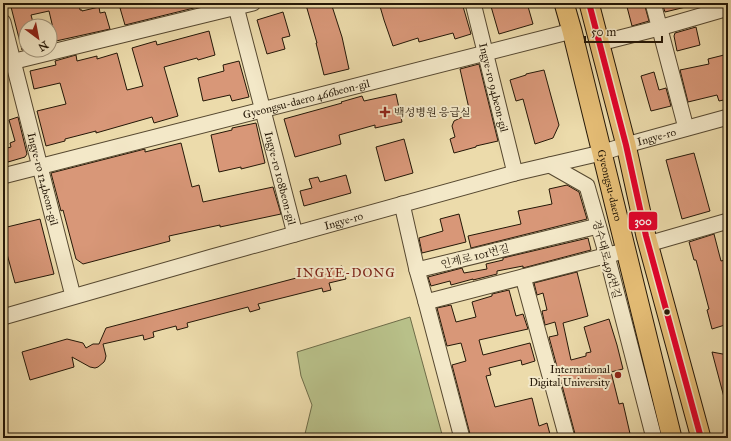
<svg xmlns="http://www.w3.org/2000/svg" width="731" height="441" font-family="'IM FELL Great Primer','Noto Serif KR',serif">
<style>
.green{fill:#b8c089;stroke:#6e6c48}
.building{fill:#d89778;stroke:#241707}
.lines{fill:none;stroke-linecap:round;stroke-linejoin:round}
.minor-casing{stroke:#564830;stroke-width:17}
.major-casing{stroke:#241707;stroke-width:21}
.minor{stroke:#f3e8c8;stroke-width:15}
.major{stroke:#e6be76;stroke-width:19}
.bus-1-casing{stroke:#f3e8c8;stroke-width:9}
.bus-1{stroke:#e4002b;stroke-width:6}
.poi-dot{fill:#8f2418;stroke:#f3e8c8;stroke-width:1.5}
.bus-dot{fill:#241707;stroke:#f3e8c8;stroke-width:1.5}
.labels{text-anchor:middle;stroke-width:4;stroke-linejoin:round;paint-order:stroke}
.street-label{font-size:11px;fill:#241707;stroke:#f3e8c8}
.poi-label{font-size:11px;fill:#241707;stroke:#f3e8c8;text-anchor:start}
.quarter-label{font-size:13px;letter-spacing:1px;fill:#7a1f14;stroke:#f3e8c8}
.line-badge{stroke:#f3e8c8;stroke-width:1.5}
.badge-label{font-size:11px;text-anchor:middle;font-weight:bold;fill:#fff}
</style>
<rect width="100%" height="100%" fill="#ecdbab"/>
<filter id="stains"><feTurbulence type="fractalNoise" baseFrequency=".005" numOctaves="4"/><feColorMatrix values="0 0 0 0 .2 0 0 0 0 .09 0 0 0 0 .02 0 0 0 .5 -.17"/></filter>
<radialGradient id="worn" r=".72"><stop offset=".6" stop-color="#630" stop-opacity="0"/><stop offset="1" stop-color="#630" stop-opacity=".3"/></radialGradient>
<path class="green" d="M410 317 443 438H304L312 405 301 376 297 352Z"/>
<g class="building">
<path d="M10 3H79L80 10H82V11L99 7 100 13 105 12 110 29 56 41 49 11 31 15 34 26H26V49L22 50Z"/>
<path d="M127 3H214L125 25 120 8 128 6Z"/>
<path d="M312 3H331L342 37 349 69 324 75 316 43H317L306 5Z"/>
<path d="M379 3H462L471 34 455 39 453 33 419 42 418 38 393 46 384 20Z"/>
<path d="M490 3H527L533 24 499 34Z"/>
<path d="M626 3H644L649 21 632 26Z"/>
<path d="M662 3H690V6L665 12Z"/>
<path d="M283 12 290 36 282 38 285 49 267 54 257 20Z"/>
<path d="M696 27 700 45 677 51 674 36 675 33Z"/>
<path d="M209 31 215 55 198 60 197 58 164 67 178 116 154 123 152 117 96 133V131L65 139V141L46 146 37 111 66 104 60 83 34 89 30 71 56 65 55 61 76 55 77 61 97 56V59L117 53 127 90 143 86 132 48 156 41 157 45Z"/>
<path d="M728 54V99L719 101 717 95 688 102 680 70 709 64 708 59Z"/>
<path d="M239 61 249 97 232 101 230 95 203 101 198 78 224 71 223 65Z"/>
<path d="M479 64 498 141 476 146V147L454 153 450 139 455 137 452 126 454 121 470 113 460 69Z"/>
<path d="M544 70 551 96 559 125 553 138 535 144 523 99 516 101 510 80 526 75V74Z"/>
<path d="M654 72 659 90 666 88 671 106 651 111 641 76Z"/>
<path d="M396 94 402 122 375 128V125L339 135 341 144 295 157 284 119 342 103 341 102 362 96 364 101Z"/>
<path d="M18 117 27 154 25 157 8 162 4 149 11 147 10 143 15 141 9 120Z"/>
<path d="M256 123 265 163 241 169V167L219 172 211 135 232 130V128Z"/>
<path d="M404 139 413 173 385 181 376 147Z"/>
<path d="M181 143 192 187 199 185 203 202 273 187 281 214 220 227V225L169 236 170 241 83 264 76 259 63 210 61 211 51 173 145 149V152Z"/>
<path d="M694 153 710 211 682 219 666 160Z"/>
<path d="M346 175 351 193 304 206 300 191 312 188 309 179 318 177 320 182Z"/>
<path d="M567 185 579 192 587 219 471 248 468 236 521 224 518 211 552 204 549 189Z"/>
<path d="M459 214 466 242 422 253 419 238 443 231 440 219Z"/>
<path d="M40 219 54 274 15 283 7 254 3 255V228Z"/>
<path d="M714 234 721 261 725 260 728 272V324L712 329 707 310 709 309 696 260H694L689 242Z"/>
<path d="M588 238 591 250 523 268V266L497 271V274L473 280V279L451 285 450 281 431 286 428 277 462 268 464 273 487 269 486 264 503 260V258Z"/>
<path d="M342 266 346 279 329 283 331 290 323 292 322 288 258 304 260 309 250 312 248 307 187 323 188 327 177 330 176 326 153 332 154 337 144 340 143 335 103 344 106 356 105 360 104 362 98 367 95 368 90 367 72 357 74 367 30 380 22 352 67 339 83 343 86 348 93 344H99L106 328Z"/>
<path d="M577 272 588 316 563 323 571 360 586 356V353L591 352 584 327 609 319 617 345 623 369 611 372 619 404 623 403 631 438H577L576 434H575L549 337 558 335 555 322 545 325 542 311 547 310 543 293 537 295 534 283Z"/>
<path d="M509 290 516 316 523 314 528 329 479 340 483 355 530 343 535 361 522 365 521 360 489 368 491 375 486 376 495 407 532 398 539 426 547 423 551 438H471L452 365 466 361 461 343 447 346 437 308 451 305 456 322 476 317 472 302 492 296V294Z"/>
<path d="M712 352 728 355V400L725 401Z"/>
</g>
<g class="lines">
<g class="minor-casing">
<g id="minor">
<path id="s1" d="M235 3 295 234"/>
<path id="s2" d="M473 3 515 173"/>
<path d="M653 3 686 128"/>
<path id="s3" d="M3 22 73 296"/>
<path d="M600 43 659 28 728 8"/>
<path d="M3 64 253 3"/>
<path d="M550 165 587 186 607 256 654 438"/>
<path id="s4" d="M3 176 572 31"/>
<path d="M402 204 417 270 598 226"/>
<path d="M648 244 728 221"/>
<path d="M417 270 426 302 616 253"/>
<path d="M523 277 567 438"/>
<path d="M426 302 462 438"/>
<path id="s5" d="M3 317 212 257 515 173 601 153 626 145 728 117"/>
</g>
</g>
<g class="major-casing">
<g id="major">
<path id="s6" d="M564 3 572 31 672 438"/>
<path d="M589 3 626 145 646 236 701 438"/>
</g>
</g>
<use href="#minor" class="minor"/>
<use href="#major" class="major"/>
<g class="bus-1-casing">
<path id="bus-1" d="M589 3 626 145 646 236 701 438"/>
</g>
<use href="#bus-1" class="bus-1"/>
</g>
<g class="poi-dot">
<path d="M383 106h4v4h4v4h-4v4h-4v-4h-4v-4h4z"/>
<circle cx="618" cy="375" r="4"/>
</g>
<circle class="bus-dot" cx="667" cy="312" r="3.5"/>
<g class="labels">
<g class="street-label">
<text dy="4" stroke="none"><textPath href="#s2" startOffset="87">Ingye-ro 94beon-gil</textPath></text>
<text dy="4" stroke="none"><textPath href="#s4" startOffset="313">Gyeongsu-daero 466beon-gil</textPath></text>
<text dy="4" stroke="none"><textPath href="#s5" startOffset="678">Ingye-ro</textPath></text>
<text dy="4" stroke="none"><textPath href="#s1" startOffset="181">Ingye-ro 108beon-gil</textPath></text>
<text dy="4" stroke="none"><textPath href="#s3" startOffset="162">Ingye-ro 124beon-gil</textPath></text>
<text dy="4" stroke="none"><textPath href="#s6" startOffset="188">Gyeongsu-daero</textPath></text>
<text dy="4" stroke="none"><textPath href="#s5" startOffset="354">Ingye-ro</textPath></text>
<text transform="translate(475 256) rotate(-14)" y="4">인계로 101번길</text>
<text transform="translate(607 259) rotate(75)" y="4">경수대로496번길</text>
</g>
<g class="poi-label">
<text x="394" y="116">백성병원 응급실</text>
<text x="610" y="373" text-anchor="end">International<tspan x="610" dy="13">Digital University</tspan></text>
</g>
<g class="quarter-label">
<text x="346" y="277">INGYE-DONG</text>
</g>
</g>
<rect class="line-badge" x="628" y="211" width="30" height="20" rx="4" fill="#e4002b"/>
<g class="badge-label">
<text x="643" y="225">300</text>
</g>
<rect width="731" height="441" fill="none" stroke="#ecdbab" stroke-width="16"/>
<rect x="4" y="4" width="723" height="433" fill="none" stroke="#241707" stroke-width="2"/>
<rect x="8" y="8" width="715" height="425" fill="none" stroke="#241707"/>
<g transform="translate(38 38) rotate(148)"><circle r="19" fill="#f3e8c8" stroke="#a0947b"/>
<path d="M0-3L7 15L0 10L-7 15Z" fill="#8f2418"/>
<text y="-6" font-size="11" font-weight="bold" text-anchor="middle" fill="#241707">N</text>
</g>
<path d="M585 36v6h77v-6" fill="none" stroke="#241707" stroke-width="2"/>
<text x="591" y="36" font-size="12" fill="#241707" stroke="#f3e8c8" stroke-width="3" paint-order="stroke">50 m</text>
<rect width="100%" height="100%" filter="url(#stains)"/>
<rect width="100%" height="100%" fill="url(#worn)"/>
</svg>
